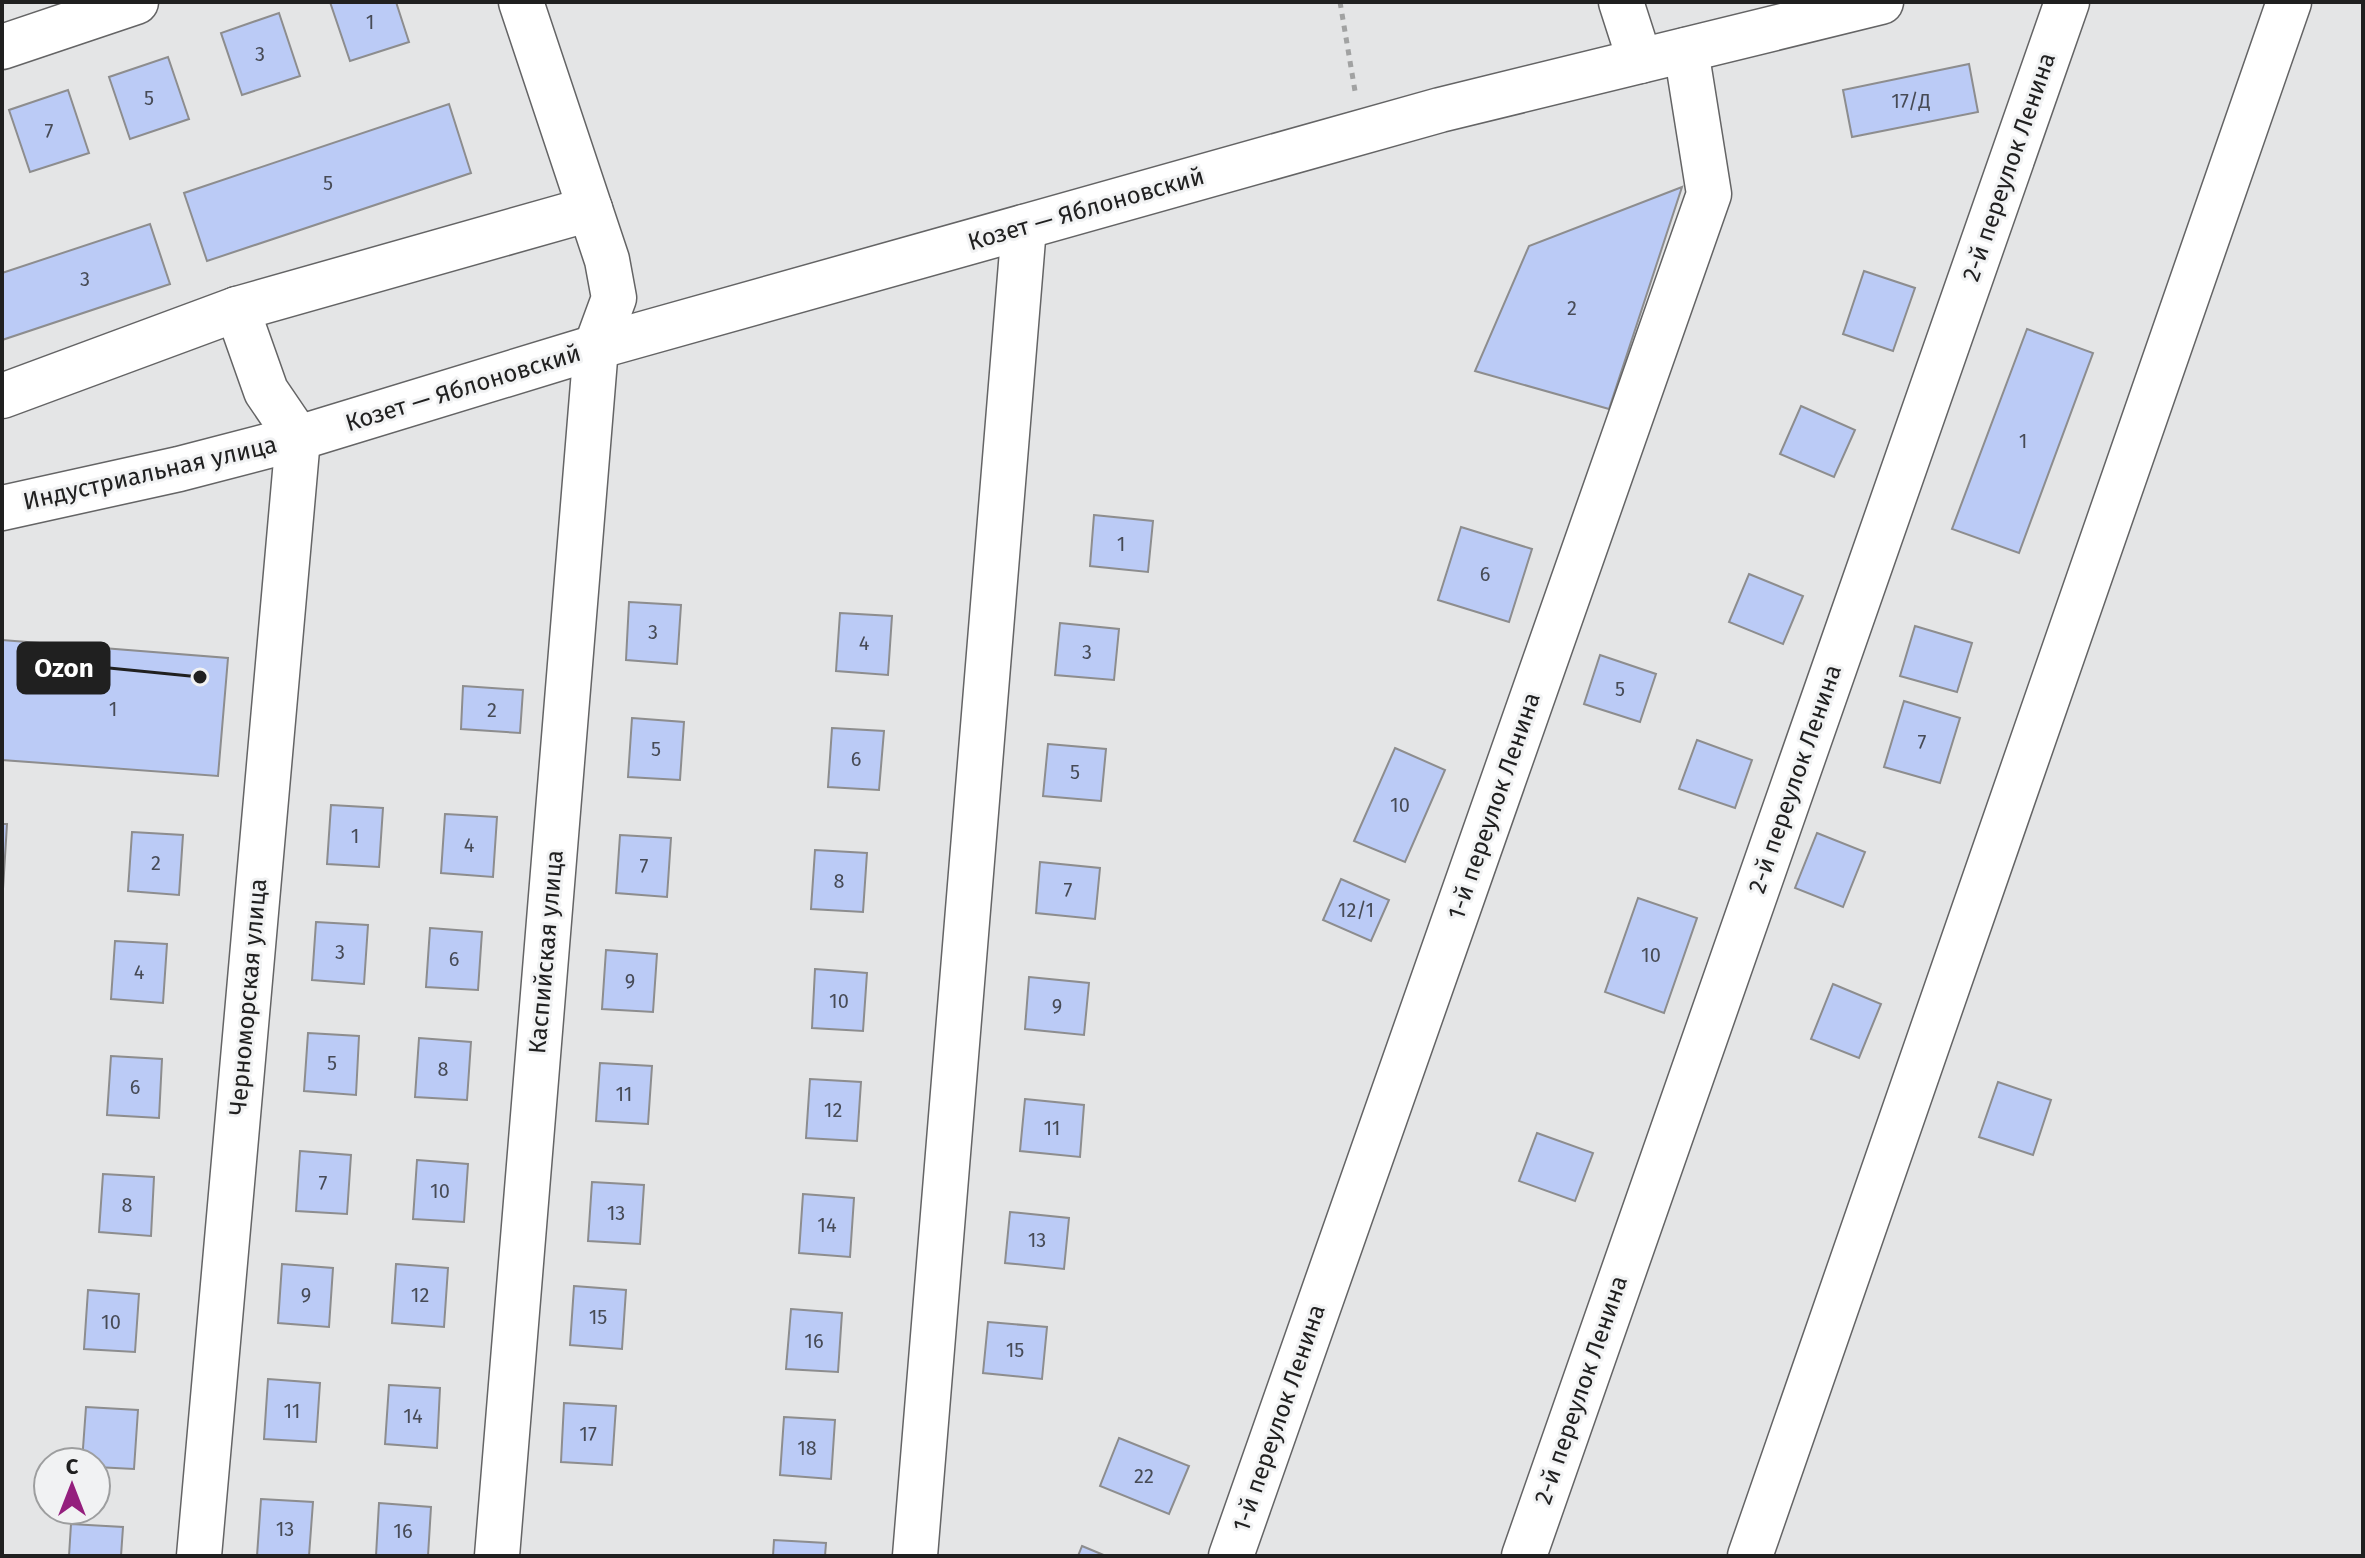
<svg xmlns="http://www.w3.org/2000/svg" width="2365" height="1558" font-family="'Fira Sans',sans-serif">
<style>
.building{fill:#bbcbf6;stroke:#8d8d8e;stroke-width:2}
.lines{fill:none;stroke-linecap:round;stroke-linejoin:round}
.minor-casing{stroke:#646465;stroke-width:47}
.path{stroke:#a1a2a2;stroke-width:5;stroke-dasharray:6 6;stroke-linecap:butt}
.minor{stroke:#fff;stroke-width:44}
.labels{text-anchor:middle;stroke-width:6;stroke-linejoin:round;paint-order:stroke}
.number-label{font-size:20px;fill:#474b56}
.street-label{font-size:24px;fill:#202020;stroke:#f1f2f3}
.leader{fill:none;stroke:#202020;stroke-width:3}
.callout-dot{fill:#202020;stroke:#f1f2f3;stroke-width:3}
.callout{fill:#202020;stroke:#202020;stroke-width:3}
.callout-label{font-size:26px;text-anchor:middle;font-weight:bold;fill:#fff}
</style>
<rect width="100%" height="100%" fill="#e4e5e6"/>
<g class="building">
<path d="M330 2H396L409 42 350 61Z"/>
<path d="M279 13 300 76 242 95 221 33Z"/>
<path d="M168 57 189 119 130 139 109 77Z"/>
<path d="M1969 64 1978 112 1852 137 1843 90Z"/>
<path d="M68 90 89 153 30 172 9 110Z"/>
<path d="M449 104 471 173 207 261 184 193Z"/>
<path d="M1682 187 1609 409 1475 371 1529 246Z"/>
<path d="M150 224 170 284 2 340V273Z"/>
<path d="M1864 271 1915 288 1893 351 1843 334Z"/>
<path d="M2027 329 2093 353 2019 553 1952 529Z"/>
<path d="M1801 406 1855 430 1834 477 1780 454Z"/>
<path d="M1094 515 1153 521 1148 572 1090 566Z"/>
<path d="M1461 527 1532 549 1509 622 1438 600Z"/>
<path d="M1749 574 1803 596 1783 644 1729 622Z"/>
<path d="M629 602 681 605 677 664 626 660Z"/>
<path d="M840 613 892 616 888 675 836 671Z"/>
<path d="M1060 623 1119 629 1114 680 1055 675Z"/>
<path d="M1915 626 1972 643 1957 692 1900 676Z"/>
<path d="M2 640 228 658 218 776 2 760Z"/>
<path d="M1600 655 1656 674 1640 722 1584 704Z"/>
<path d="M463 686 523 690 520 733 461 729Z"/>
<path d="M1904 701 1960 718 1940 783 1884 767Z"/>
<path d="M632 718 684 722 680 780 628 777Z"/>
<path d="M832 728 884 731 879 790 828 787Z"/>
<path d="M1697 740 1752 760 1735 808 1679 789Z"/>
<path d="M1048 744 1106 749 1101 801 1043 796Z"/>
<path d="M1395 748 1445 770 1405 862 1354 841Z"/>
<path d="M331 805 383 808 379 867 327 864Z"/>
<path d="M445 814 497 817 493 877 441 873Z"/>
<path d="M2 824H7L3 889H2Z"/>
<path d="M132 832 183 835 179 895 128 891Z"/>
<path d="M1817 833 1865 852 1843 907 1795 888Z"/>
<path d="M620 835 671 838 667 897 616 893Z"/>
<path d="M815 850 867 853 863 912 811 909Z"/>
<path d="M1040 862 1100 868 1095 919 1036 913Z"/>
<path d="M1341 879 1389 900 1371 941 1323 920Z"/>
<path d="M1638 898 1697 918 1664 1013 1605 992Z"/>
<path d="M316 922 368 925 364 984 312 980Z"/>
<path d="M430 928 482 932 478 990 426 987Z"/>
<path d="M115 941 167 944 163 1003 111 999Z"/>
<path d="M606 950 657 954 653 1012 602 1009Z"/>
<path d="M815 969 867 973 863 1031 812 1028Z"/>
<path d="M1029 977 1089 983 1084 1035 1025 1029Z"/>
<path d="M1833 984 1881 1004 1859 1058 1811 1039Z"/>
<path d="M308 1033 359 1036 356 1095 304 1091Z"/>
<path d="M419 1038 471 1042 467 1100 415 1097Z"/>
<path d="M111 1056 162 1059 159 1118 107 1115Z"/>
<path d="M600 1063 652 1066 648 1124 596 1121Z"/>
<path d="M810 1079 861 1082 857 1141 806 1138Z"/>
<path d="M1998 1082 2051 1100 2033 1155 1979 1137Z"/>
<path d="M1025 1099 1084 1105 1080 1157 1020 1151Z"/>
<path d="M1537 1133 1593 1153 1575 1201 1519 1181Z"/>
<path d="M300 1151 351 1155 347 1214 296 1211Z"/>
<path d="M417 1160 468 1164 464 1222 413 1219Z"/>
<path d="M103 1174 154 1177 151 1236 99 1232Z"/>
<path d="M592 1182 644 1185 640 1244 588 1241Z"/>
<path d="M803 1194 854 1198 850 1257 799 1253Z"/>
<path d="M1010 1212 1069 1218 1064 1269 1005 1263Z"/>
<path d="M282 1264 333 1268 329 1327 278 1323Z"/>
<path d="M396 1264 448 1268 444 1327 392 1323Z"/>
<path d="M574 1286 626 1290 622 1349 570 1345Z"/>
<path d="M88 1290 139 1294 135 1352 84 1349Z"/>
<path d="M791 1309 842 1313 838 1372 786 1369Z"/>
<path d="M988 1322 1047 1327 1042 1379 983 1373Z"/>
<path d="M268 1379 320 1383 316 1442 264 1439Z"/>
<path d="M389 1385 440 1388 437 1448 385 1444Z"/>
<path d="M564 1403 616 1406 612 1465 561 1462Z"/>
<path d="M86 1407 138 1410 134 1469 96 1467V1462H82Z"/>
<path d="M784 1417 835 1420 831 1479 780 1475Z"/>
<path d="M1119 1438 1189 1466 1169 1514 1100 1486Z"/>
<path d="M261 1499 313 1502 309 1556H257Z"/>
<path d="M379 1503 431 1507 428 1556H376Z"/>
<path d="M71 1524 123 1527 121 1556H69Z"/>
<path d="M774 1540 826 1543 825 1556H773Z"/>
<path d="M1082 1546 1106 1556H1078Z"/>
</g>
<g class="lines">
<g class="minor-casing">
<g id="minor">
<path d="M1621 2 1640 61"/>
<path d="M2 47 136 2"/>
<path d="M237 309 266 391 298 438"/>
<path d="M2 396 237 309 590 209"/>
<path d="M2 508 179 469 298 438 596 347 1440 110 1881 2"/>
<path d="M199 1556 298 438"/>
<path d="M497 1556 596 347 614 298 607 260 521 2"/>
<path d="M915 1556 1024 227"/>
<path d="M1231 1556 1709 194 1686 50"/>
<path d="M1524 1556 2067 2"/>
<path d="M1750 1556 2289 2"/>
</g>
</g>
<path class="path" d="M1340 2 1355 91"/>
<use href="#minor" class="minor"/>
</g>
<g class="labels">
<g class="number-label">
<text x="370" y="29">1</text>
<text x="260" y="61">3</text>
<text x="149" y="105">5</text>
<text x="1911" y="108">17/Д</text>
<text x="49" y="138">7</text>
<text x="328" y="190">5</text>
<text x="85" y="286">3</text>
<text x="1572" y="315">2</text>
<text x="2023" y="448">1</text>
<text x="1121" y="551">1</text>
<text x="1485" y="581">6</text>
<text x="653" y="639">3</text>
<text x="864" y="650">4</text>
<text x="1087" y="659">3</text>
<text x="1620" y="696">5</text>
<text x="113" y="716">1</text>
<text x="492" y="717">2</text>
<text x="1922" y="749">7</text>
<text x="656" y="756">5</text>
<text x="856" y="766">6</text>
<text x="1075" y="779">5</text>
<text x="1400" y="812">10</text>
<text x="355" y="843">1</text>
<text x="469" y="852">4</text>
<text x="156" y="870">2</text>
<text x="644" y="873">7</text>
<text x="839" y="888">8</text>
<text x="1068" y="897">7</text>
<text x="1356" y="917">12/1</text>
<text x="340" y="959">3</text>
<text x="1651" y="962">10</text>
<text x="454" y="966">6</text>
<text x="139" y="979">4</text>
<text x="630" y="988">9</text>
<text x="839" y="1008">10</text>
<text x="1057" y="1013">9</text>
<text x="332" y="1070">5</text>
<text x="443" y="1076">8</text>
<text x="135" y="1094">6</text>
<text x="624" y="1101">11</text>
<text x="833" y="1117">12</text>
<text x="1052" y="1135">11</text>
<text x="323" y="1190">7</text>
<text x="440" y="1198">10</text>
<text x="127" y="1212">8</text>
<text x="616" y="1220">13</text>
<text x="827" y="1232">14</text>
<text x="1037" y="1247">13</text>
<text x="306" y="1302">9</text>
<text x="420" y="1302">12</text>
<text x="598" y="1324">15</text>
<text x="111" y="1329">10</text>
<text x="814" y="1348">16</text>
<text x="1015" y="1357">15</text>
<text x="292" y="1418">11</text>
<text x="413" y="1423">14</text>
<text x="588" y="1441">17</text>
<text x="807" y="1455">18</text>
<text x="1144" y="1483">22</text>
<text x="285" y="1536">13</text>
<text x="403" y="1538">16</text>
</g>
<g class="street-label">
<text transform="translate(2009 167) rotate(-71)" y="8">2-й переулок Ленина</text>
<text transform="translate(1086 209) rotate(-16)" y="8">Козет — Яблоновский</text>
<text transform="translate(463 388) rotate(-17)" y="8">Козет — Яблоновский</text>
<text transform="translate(150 473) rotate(-13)" y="8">Индустриальная улица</text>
<text transform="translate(1795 779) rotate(-71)" y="8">2-й переулок Ленина</text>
<text transform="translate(1494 806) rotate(-71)" y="8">1-й переулок Ленина</text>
<text transform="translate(546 952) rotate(-85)" y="8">Каспийская улица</text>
<text transform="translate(248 997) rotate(-85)" y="8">Черноморская улица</text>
<text transform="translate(1581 1390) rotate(-71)" y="8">2-й переулок Ленина</text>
<text transform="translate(1279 1418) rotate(-71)" y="8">1-й переулок Ленина</text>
</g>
</g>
<path class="leader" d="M200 677L109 668"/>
<circle class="callout-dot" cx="200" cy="677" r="8"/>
<rect class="callout" x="18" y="643" width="91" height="50" rx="8"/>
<g class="callout-label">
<text x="64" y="677">Ozon</text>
</g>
<rect width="2365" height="1558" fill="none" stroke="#202020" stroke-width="8"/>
<g transform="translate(72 1486)"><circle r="38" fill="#f1f2f3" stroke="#9d9e9f" stroke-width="2"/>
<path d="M0-6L14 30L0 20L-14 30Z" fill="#941f7d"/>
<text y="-12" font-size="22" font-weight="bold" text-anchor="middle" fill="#202020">С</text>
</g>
</svg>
